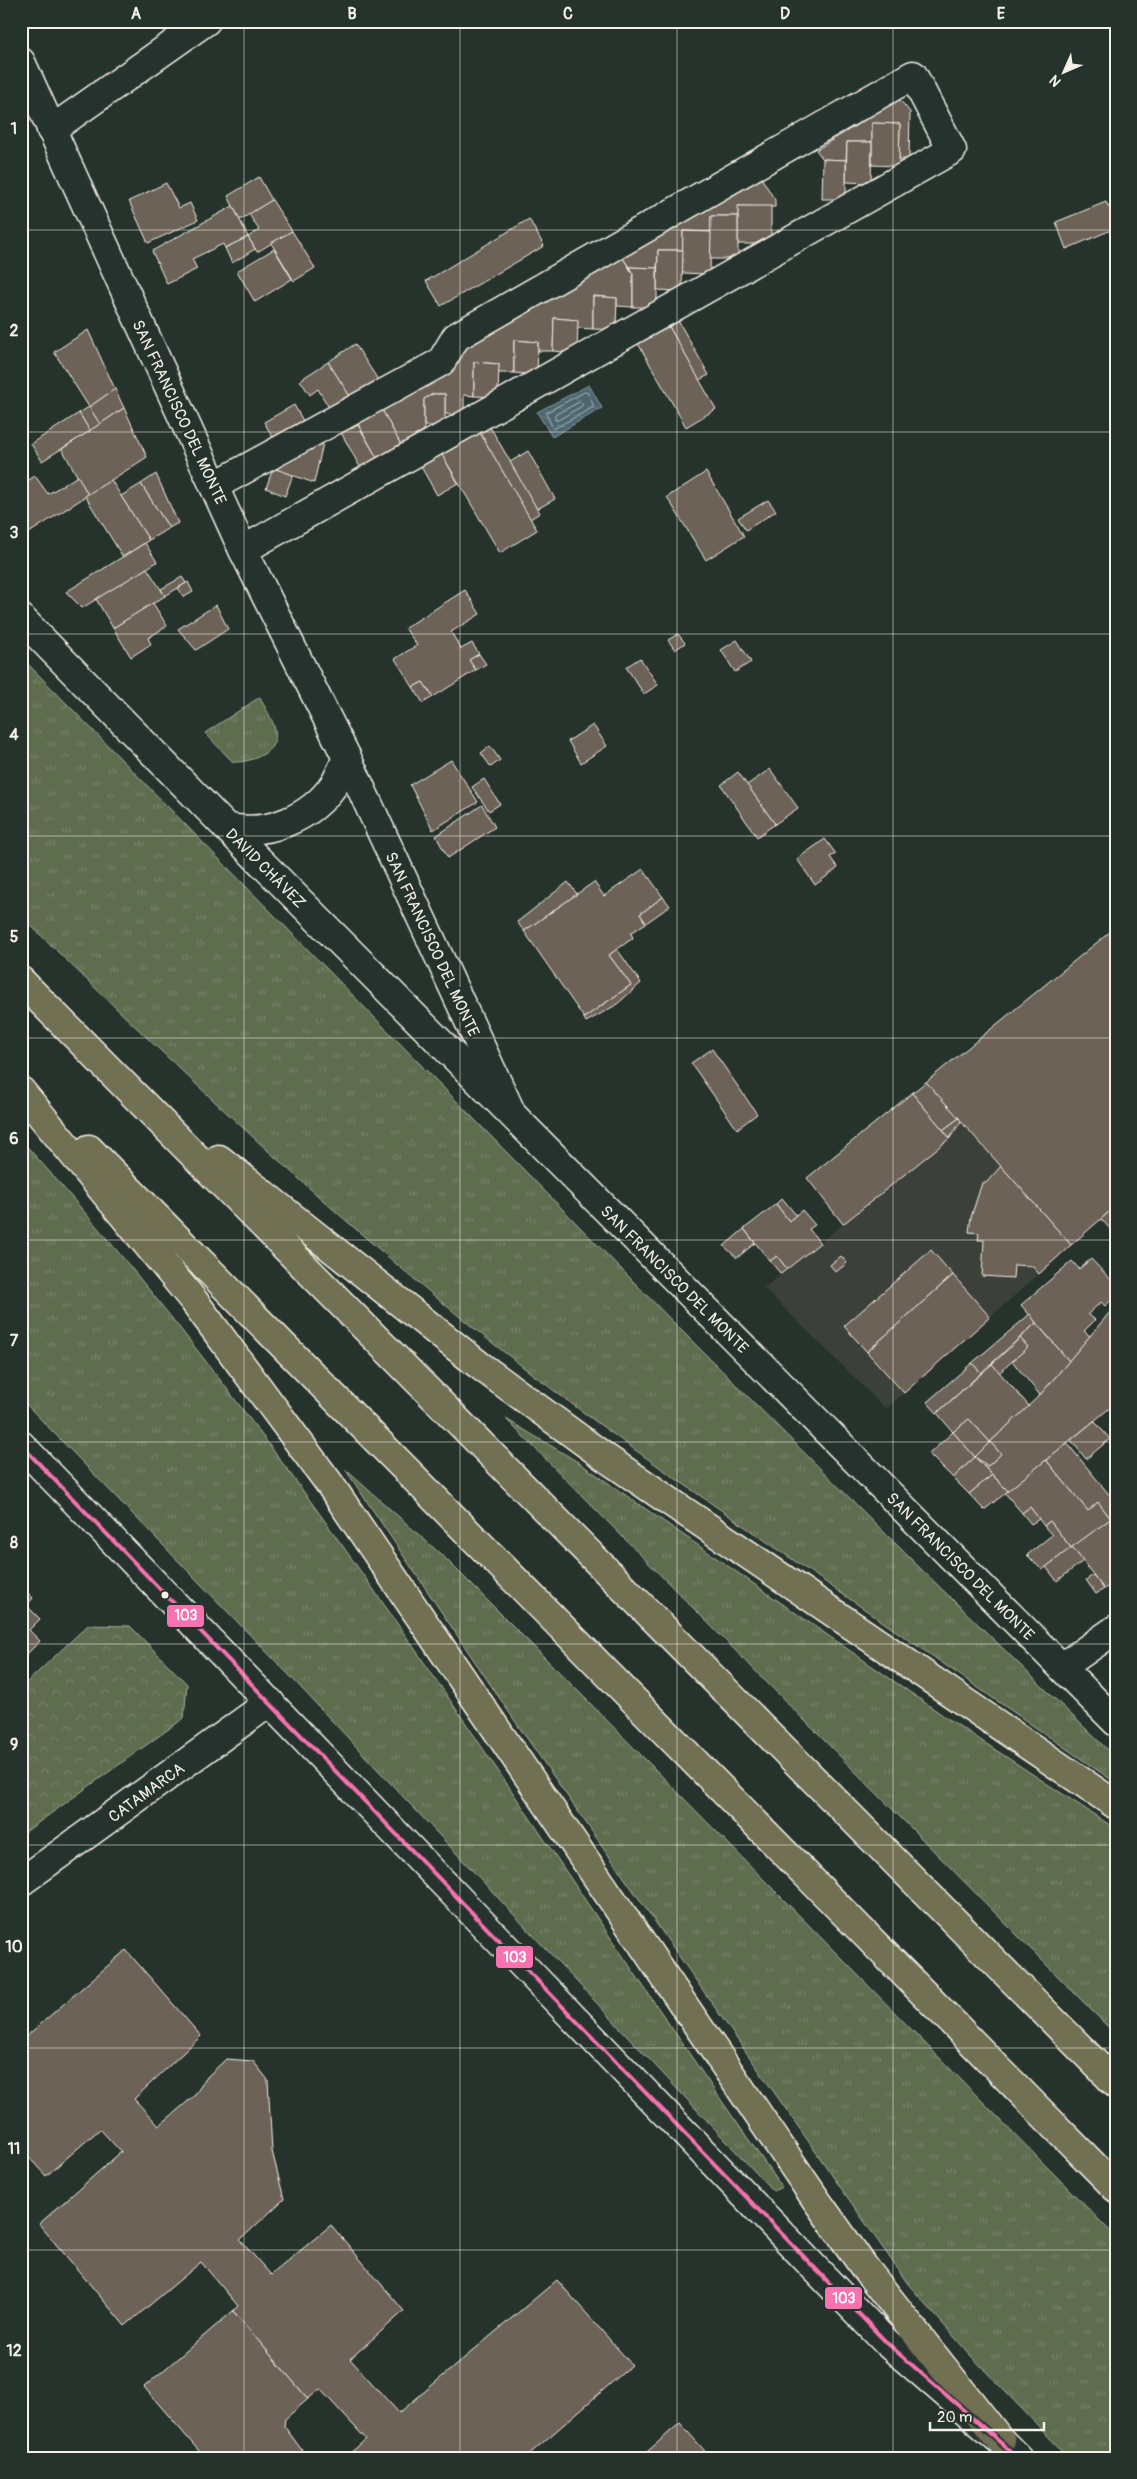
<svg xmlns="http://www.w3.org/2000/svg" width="1137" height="2479" font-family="Pangolin,sans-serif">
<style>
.built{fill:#3b413a}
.grass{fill:url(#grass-tufts);stroke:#aaaf9c}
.forest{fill:url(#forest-crowns);stroke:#aaaf9c}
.water{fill:url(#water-ripples);stroke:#8f9ea1}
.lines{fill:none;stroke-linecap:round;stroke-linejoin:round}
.shore{stroke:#b1b9b8;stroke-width:1}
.building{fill:#6d6258;stroke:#f4f1e8}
.street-casing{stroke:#f4f1e8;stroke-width:31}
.secondary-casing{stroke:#f4f1e8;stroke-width:31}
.highway-casing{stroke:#f4f1e8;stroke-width:31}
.street{stroke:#26332d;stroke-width:28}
.secondary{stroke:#26332d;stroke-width:28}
.highway{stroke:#716f52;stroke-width:28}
.bus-1-casing{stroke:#26332d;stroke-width:8}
.bus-1{stroke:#f872b0;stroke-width:4}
.grid{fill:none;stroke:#f4f1e8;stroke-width:1;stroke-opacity:0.55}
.bus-dot{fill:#f4f1e8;stroke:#26332d;stroke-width:2}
.labels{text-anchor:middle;stroke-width:4.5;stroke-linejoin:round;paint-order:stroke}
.street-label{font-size:16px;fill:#f4f1e8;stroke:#26332d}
.line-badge{stroke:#26332d;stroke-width:2}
.badge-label{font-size:14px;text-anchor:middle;font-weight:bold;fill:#fff}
.neatline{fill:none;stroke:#f4f1e8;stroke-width:2}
.grid-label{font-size:16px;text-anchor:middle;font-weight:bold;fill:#f4f1e8}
</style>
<defs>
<pattern id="grass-tufts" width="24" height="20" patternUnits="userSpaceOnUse" patternTransform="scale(1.25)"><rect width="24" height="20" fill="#5f6d4f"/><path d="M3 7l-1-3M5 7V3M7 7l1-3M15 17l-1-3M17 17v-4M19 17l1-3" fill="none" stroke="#778268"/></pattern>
<pattern id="forest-crowns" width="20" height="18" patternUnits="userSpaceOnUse" patternTransform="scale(1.25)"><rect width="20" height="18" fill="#5f6d4f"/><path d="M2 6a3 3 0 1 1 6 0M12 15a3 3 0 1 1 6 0" fill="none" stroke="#778268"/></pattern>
<pattern id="water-ripples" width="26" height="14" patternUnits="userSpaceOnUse" patternTransform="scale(1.25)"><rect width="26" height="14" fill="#4c6671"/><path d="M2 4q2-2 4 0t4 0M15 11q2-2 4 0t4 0" fill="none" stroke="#667c85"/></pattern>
</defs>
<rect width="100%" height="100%" fill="#26332d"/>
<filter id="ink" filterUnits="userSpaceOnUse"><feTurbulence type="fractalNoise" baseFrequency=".02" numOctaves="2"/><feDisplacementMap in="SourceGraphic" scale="10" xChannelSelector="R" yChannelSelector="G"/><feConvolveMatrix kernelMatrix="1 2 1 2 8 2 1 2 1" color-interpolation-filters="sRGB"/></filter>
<g filter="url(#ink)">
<path class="built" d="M926 1082 1116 1206 886 1409 764 1288 843 1224 807 1178Z"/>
<g class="grass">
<path d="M21 657 677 1326 919 1567 1116 1758V1783C1006 1707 896 1631 786 1555 686 1486 585 1417 490 1341 325 1210 172 1063 21 916Z"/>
<path d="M260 697C264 707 273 719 275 730 280 753 249 763 233 762L205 733Z"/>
<path d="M21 1140C311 1460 533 1836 782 2187L773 2191 289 1675 21 1399Z"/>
<path d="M506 1419 578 1462 947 1718 1116 1829V2035Z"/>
<path d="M345 1469 445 1558 574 1687 1116 2237V2458H1069L971 2356 908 2284 517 1724Z"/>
</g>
<path class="forest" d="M88 1625 130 1626 187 1684 184 1718 21 1835V1688Z"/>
<path class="water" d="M589 385 602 408 552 437 537 412Z"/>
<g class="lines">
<g class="shore">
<path d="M585 392 588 393 594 407 553 429 546 413Z"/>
<path d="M580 402 583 403 582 406 558 420H555V415Z"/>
</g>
</g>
<g class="building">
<path d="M899 99 910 112 909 159H899L900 124 872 123V142H847L846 160 823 159 816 150Z"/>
<path d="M872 123 900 124 899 164 896 166 872 165Z"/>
<path d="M847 142H872L871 181 869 183 846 182Z"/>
<path d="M823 159 846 160V197L841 199H822Z"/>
<path d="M760 176 775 200V207L738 206V216H711V232L683 231V250H658L657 268 629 267 621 255Z"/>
<path d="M259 177 272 200 240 220 228 196Z"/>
<path d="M166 183 179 208 190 203 198 220 148 243 129 201Z"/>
<path d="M272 200 292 231 257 252 248 237 259 230 249 214Z"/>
<path d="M1106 202 1116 220V228L1066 249 1056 222Z"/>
<path d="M233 206 248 237 225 248 223 244 192 259 197 269 167 284 152 251Z"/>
<path d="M738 206H771V235L755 244H738Z"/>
<path d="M711 216H738V255L730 259H710Z"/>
<path d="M529 219 544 246 441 306 426 281Z"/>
<path d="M292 231 315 268 294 281 271 243Z"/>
<path d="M683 231 711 232 710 271 707 274 682 273Z"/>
<path d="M248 237 255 249 232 263 225 248Z"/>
<path d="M274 249 292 279 255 302 237 271Z"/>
<path d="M658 250H683L682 289 679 291 657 290Z"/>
<path d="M621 255 633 274V307L617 306V298L593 296V329L577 328 578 320 554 318 553 351H538V342L514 340V373H498L499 364 474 362V396L464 395V415L445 414V394H433L424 399V430L401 445 381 408 463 350Z"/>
<path d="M629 267 657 268V304L652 307H633V274Z"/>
<path d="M593 296 617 298 616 330 593 329Z"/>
<path d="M676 317 709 375 699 380 667 323Z"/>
<path d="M554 318 578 320 577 353 553 351Z"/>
<path d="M667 323 716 409 686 427 636 340Z"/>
<path d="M88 330 115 389 89 407 54 352Z"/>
<path d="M514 340 538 342 537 375 514 373Z"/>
<path d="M355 344 378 380 351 398 328 362Z"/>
<path d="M328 362 351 398 331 411 318 389 310 395 300 380Z"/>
<path d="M474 362 499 364 498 397 474 396Z"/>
<path d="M115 389 124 408 100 424 89 407Z"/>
<path d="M433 394H445V426H424V399Z"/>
<path d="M294 405 306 426 276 443 264 422Z"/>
<path d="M89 407 100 424 90 431 79 413Z"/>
<path d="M124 408 147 457 88 495 62 449Z"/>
<path d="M381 408 401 445 377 458 357 422Z"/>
<path d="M79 413 90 431 42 461 31 444Z"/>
<path d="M358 425 377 458 360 467 338 427H350L351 429Z"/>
<path d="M489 425 540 513 530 519 479 431Z"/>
<path d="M479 431 537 530 500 553 441 453Z"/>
<path d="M323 443 314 483 273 468Z"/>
<path d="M528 451 555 499 537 509 510 462Z"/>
<path d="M441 453 458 483 437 495 420 465Z"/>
<path d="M273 468 293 475 285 496 266 488Z"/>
<path d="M706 472 744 536 706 560 667 497Z"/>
<path d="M156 474 178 523 169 528 141 484Z"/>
<path d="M35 476 48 494 78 476 88 495 21 538V485Z"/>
<path d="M111 480 149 540 123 557 85 496Z"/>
<path d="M141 484 169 528 149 540 121 496Z"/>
<path d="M768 500 776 511 746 530 738 518Z"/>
<path d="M145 543 157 562 82 608 66 592Z"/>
<path d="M147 568 165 596 113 628 96 599Z"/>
<path d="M182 577 186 583 165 596 161 589Z"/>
<path d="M188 582 193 592 184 597 178 588Z"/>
<path d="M465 590 480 614 451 632 461 649 472 643 479 654 469 660 476 670 433 697 423 682 413 687 395 659 417 645 405 628Z"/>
<path d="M153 603 167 626 148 638 151 644 131 657 113 628Z"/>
<path d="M216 605 228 629 196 650 178 629Z"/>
<path d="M678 634 685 643 675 650 668 640Z"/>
<path d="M737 640 751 662 735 672 721 650Z"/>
<path d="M479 654 486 664 476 670 469 660Z"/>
<path d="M640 658 658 685 644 694 626 667Z"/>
<path d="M423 682 433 697 423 703 413 687Z"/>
<path d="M593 725 607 746 581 763 568 741Z"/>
<path d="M490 746 500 760 491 767 481 753Z"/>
<path d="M451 760 478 802 433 830 410 785Z"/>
<path d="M770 769 798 808 775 824 747 785Z"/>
<path d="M738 772 775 824 757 837 721 785Z"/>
<path d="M484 779 500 804 489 811 472 787Z"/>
<path d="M482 805 495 827 448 858 436 836Z"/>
<path d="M825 839 836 854 830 857 838 868 815 885 797 859Z"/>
<path d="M643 869 663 897 640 914 646 923 631 933 633 938 609 955 631 985 584 1018 524 931 594 882 604 896Z"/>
<path d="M568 882 577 894 524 931 517 922Z"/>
<path d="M663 897 670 906 646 923 640 914Z"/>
<path d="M1116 927V1206L1071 1245 926 1082Z"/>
<path d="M617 949 641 983 616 1005 586 1022 584 1018 631 985 609 955Z"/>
<path d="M712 1049 757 1114 737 1129 691 1063Z"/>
<path d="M926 1082 959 1118 943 1130 912 1093Z"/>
<path d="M912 1093 950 1138 843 1224 807 1178Z"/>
<path d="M959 1118 961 1121 950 1138 943 1130Z"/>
<path d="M1001 1166 1071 1245 1039 1274 1032 1266 1014 1265 1013 1278 982 1276 984 1240H978L979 1233 969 1232 971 1217 982 1183H986Z"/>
<path d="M782 1198 796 1215 789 1221 776 1204Z"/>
<path d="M776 1204 789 1221 802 1210 815 1225 809 1229 820 1243 787 1269 777 1256 770 1261 744 1229Z"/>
<path d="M1116 1206V1235L1101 1219Z"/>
<path d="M744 1229 755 1243 737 1258 724 1246Z"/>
<path d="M931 1250 953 1275 867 1352 844 1326Z"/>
<path d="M777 1256 787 1269 781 1274 770 1261Z"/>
<path d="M841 1256 847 1263 836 1272 830 1265Z"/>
<path d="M1091 1259 1116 1285V1296L1105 1306 1101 1302 1088 1314 1095 1320 1084 1331 1090 1336 1069 1361 1021 1305 1072 1261 1079 1269Z"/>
<path d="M953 1275 990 1317 904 1393 867 1352Z"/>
<path d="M1116 1305V1403L1008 1491 979 1461 981 1459 988 1466 1001 1454 990 1442 1040 1395Z"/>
<path d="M1030 1314 1036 1323 981 1373 972 1363Z"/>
<path d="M1036 1323 1069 1361 1040 1395 1012 1361 1028 1347 1020 1338Z"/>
<path d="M1020 1338 1028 1347 999 1373 992 1364Z"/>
<path d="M972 1363 981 1373 937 1413 927 1402Z"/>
<path d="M992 1364 1029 1406 990 1442 969 1419 953 1432 937 1413Z"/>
<path d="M969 1419 990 1442 975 1457 953 1432Z"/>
<path d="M1094 1421 1110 1439 1086 1459 1071 1440Z"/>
<path d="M953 1432 975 1457 953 1478 929 1454Z"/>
<path d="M990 1442 1001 1454 988 1466 975 1457Z"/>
<path d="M1067 1443 1116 1503V1515L1111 1519 1098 1502 1088 1511 1046 1460Z"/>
<path d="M975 1457 992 1475 969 1494 953 1478Z"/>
<path d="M1046 1460 1088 1511 1098 1502 1111 1519 1071 1548 1050 1521 1044 1526 1030 1507 1022 1513 1005 1493Z"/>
<path d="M992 1475 1008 1491 984 1510 969 1494Z"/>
<path d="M1030 1507 1039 1519 1031 1524 1022 1513Z"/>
<path d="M1116 1515V1581L1104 1589 1072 1547Z"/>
<path d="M1050 1521 1071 1548 1042 1570 1027 1555 1052 1535 1044 1526Z"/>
<path d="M1072 1547 1083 1561 1057 1581 1046 1567Z"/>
<path d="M1093 1575 1104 1589 1096 1594 1086 1580Z"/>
<path d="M25 1590 33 1598 26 1606 21 1600V1593Z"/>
<path d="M21 1600 40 1619 29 1630 40 1641 21 1660Z"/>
<path d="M126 1950 201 2036 134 2099 159 2126 194 2096 207 2077 226 2059 253 2061 268 2080 272 2151 284 2199 240 2240 271 2275 331 2225 404 2311 350 2359 399 2413 557 2280 632 2365 525 2458H345L366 2439 320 2389 308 2399 233 2311 238 2306 201 2262 125 2326 39 2224 121 2152 100 2129 46 2176 21 2149V2041Z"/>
<path d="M233 2311 308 2399 285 2419 284 2426 304 2453 299 2458H205L144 2387Z"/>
<path d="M680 2423 711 2458H640Z"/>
</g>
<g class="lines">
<g class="street-casing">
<g id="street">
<path d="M21 62 243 550 347 758 511 1112"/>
<path d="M51 130 206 21"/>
<path d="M214 486 441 362 456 337 913 75 952 150 243 550"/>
<path d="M226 827C267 837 312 818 335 783 340 775 343 766 347 758"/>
<path d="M1062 1667 1116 1629"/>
<path d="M21 1882 270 1702"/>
</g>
</g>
<g class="secondary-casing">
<g id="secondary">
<path d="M21 618 226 827 1116 1722"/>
<path d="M21 1445 887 2343 1001 2441 1018 2458"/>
</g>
</g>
<g class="highway-casing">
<g id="highway">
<path d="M21 981 1116 2084"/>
<path d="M21 1091 194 1301 329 1483 817 2201 864 2267 1001 2441"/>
<path d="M89 1149 1116 2188"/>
<path d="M219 1159 479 1365 606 1458 1116 1805"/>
</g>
</g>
<use href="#street" class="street"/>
<use href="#secondary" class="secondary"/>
<use href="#highway" class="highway"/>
<g class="bus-1-casing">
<path id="bus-1" d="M21 1445 887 2343 1018 2458"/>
</g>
<use href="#bus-1" class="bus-1"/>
</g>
</g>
<path class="grid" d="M244 21V2458M460 21V2458M677 21V2458M893 21V2458M21 230H1116M21 432H1116M21 634H1116M21 836H1116M21 1038H1116M21 1240H1116M21 1442H1116M21 1644H1116M21 1845H1116M21 2048H1116M21 2250H1116"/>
<circle class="bus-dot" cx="165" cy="1595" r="4.5"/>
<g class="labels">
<g class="street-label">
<text transform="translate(180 412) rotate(65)" y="6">SAN FRANCISCO DEL MONTE</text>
<text transform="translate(266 868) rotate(45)" y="6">DAVID CHÁVEZ</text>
<text transform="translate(433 944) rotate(65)" y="6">SAN FRANCISCO DEL MONTE</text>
<text transform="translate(675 1279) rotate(45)" y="6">SAN FRANCISCO DEL MONTE</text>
<text transform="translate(961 1566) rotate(45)" y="6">SAN FRANCISCO DEL MONTE</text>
<text transform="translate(146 1792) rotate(-36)" y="6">CATAMARCA</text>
</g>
</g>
<g class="line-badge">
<rect x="166" y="1604" width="39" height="24" rx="5" fill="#f872b0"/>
<rect x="495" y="1945" width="39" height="24" rx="5" fill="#f872b0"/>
<rect x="824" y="2286" width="39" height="24" rx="5" fill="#f872b0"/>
</g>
<g class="badge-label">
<text x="186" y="1620">103</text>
<text x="515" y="1962">103</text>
<text x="844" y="2303">103</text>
</g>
<rect width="1137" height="2479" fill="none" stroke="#26332d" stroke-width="55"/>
<g transform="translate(1064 72) rotate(225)" stroke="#26332d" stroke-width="4" paint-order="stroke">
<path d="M0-4L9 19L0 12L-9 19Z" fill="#f4f1e8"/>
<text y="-8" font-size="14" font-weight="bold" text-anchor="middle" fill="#f4f1e8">N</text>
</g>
<path d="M930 2422v8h114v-8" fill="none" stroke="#f4f1e8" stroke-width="2.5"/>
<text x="937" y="2422" font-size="15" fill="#f4f1e8" stroke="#26332d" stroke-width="4" paint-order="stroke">20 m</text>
<rect x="28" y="28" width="1082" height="2424" class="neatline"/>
<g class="grid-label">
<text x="136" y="19">A</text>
<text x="352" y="19">B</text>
<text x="568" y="19">C</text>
<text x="785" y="19">D</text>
<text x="1001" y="19">E</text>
<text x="14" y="134">1</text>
<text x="14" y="336">2</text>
<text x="14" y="538">3</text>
<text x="14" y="740">4</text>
<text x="14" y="942">5</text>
<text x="14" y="1144">6</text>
<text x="14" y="1346">7</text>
<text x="14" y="1548">8</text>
<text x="14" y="1750">9</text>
<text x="14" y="1952">10</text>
<text x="14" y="2154">11</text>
<text x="14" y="2356">12</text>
</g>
</svg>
